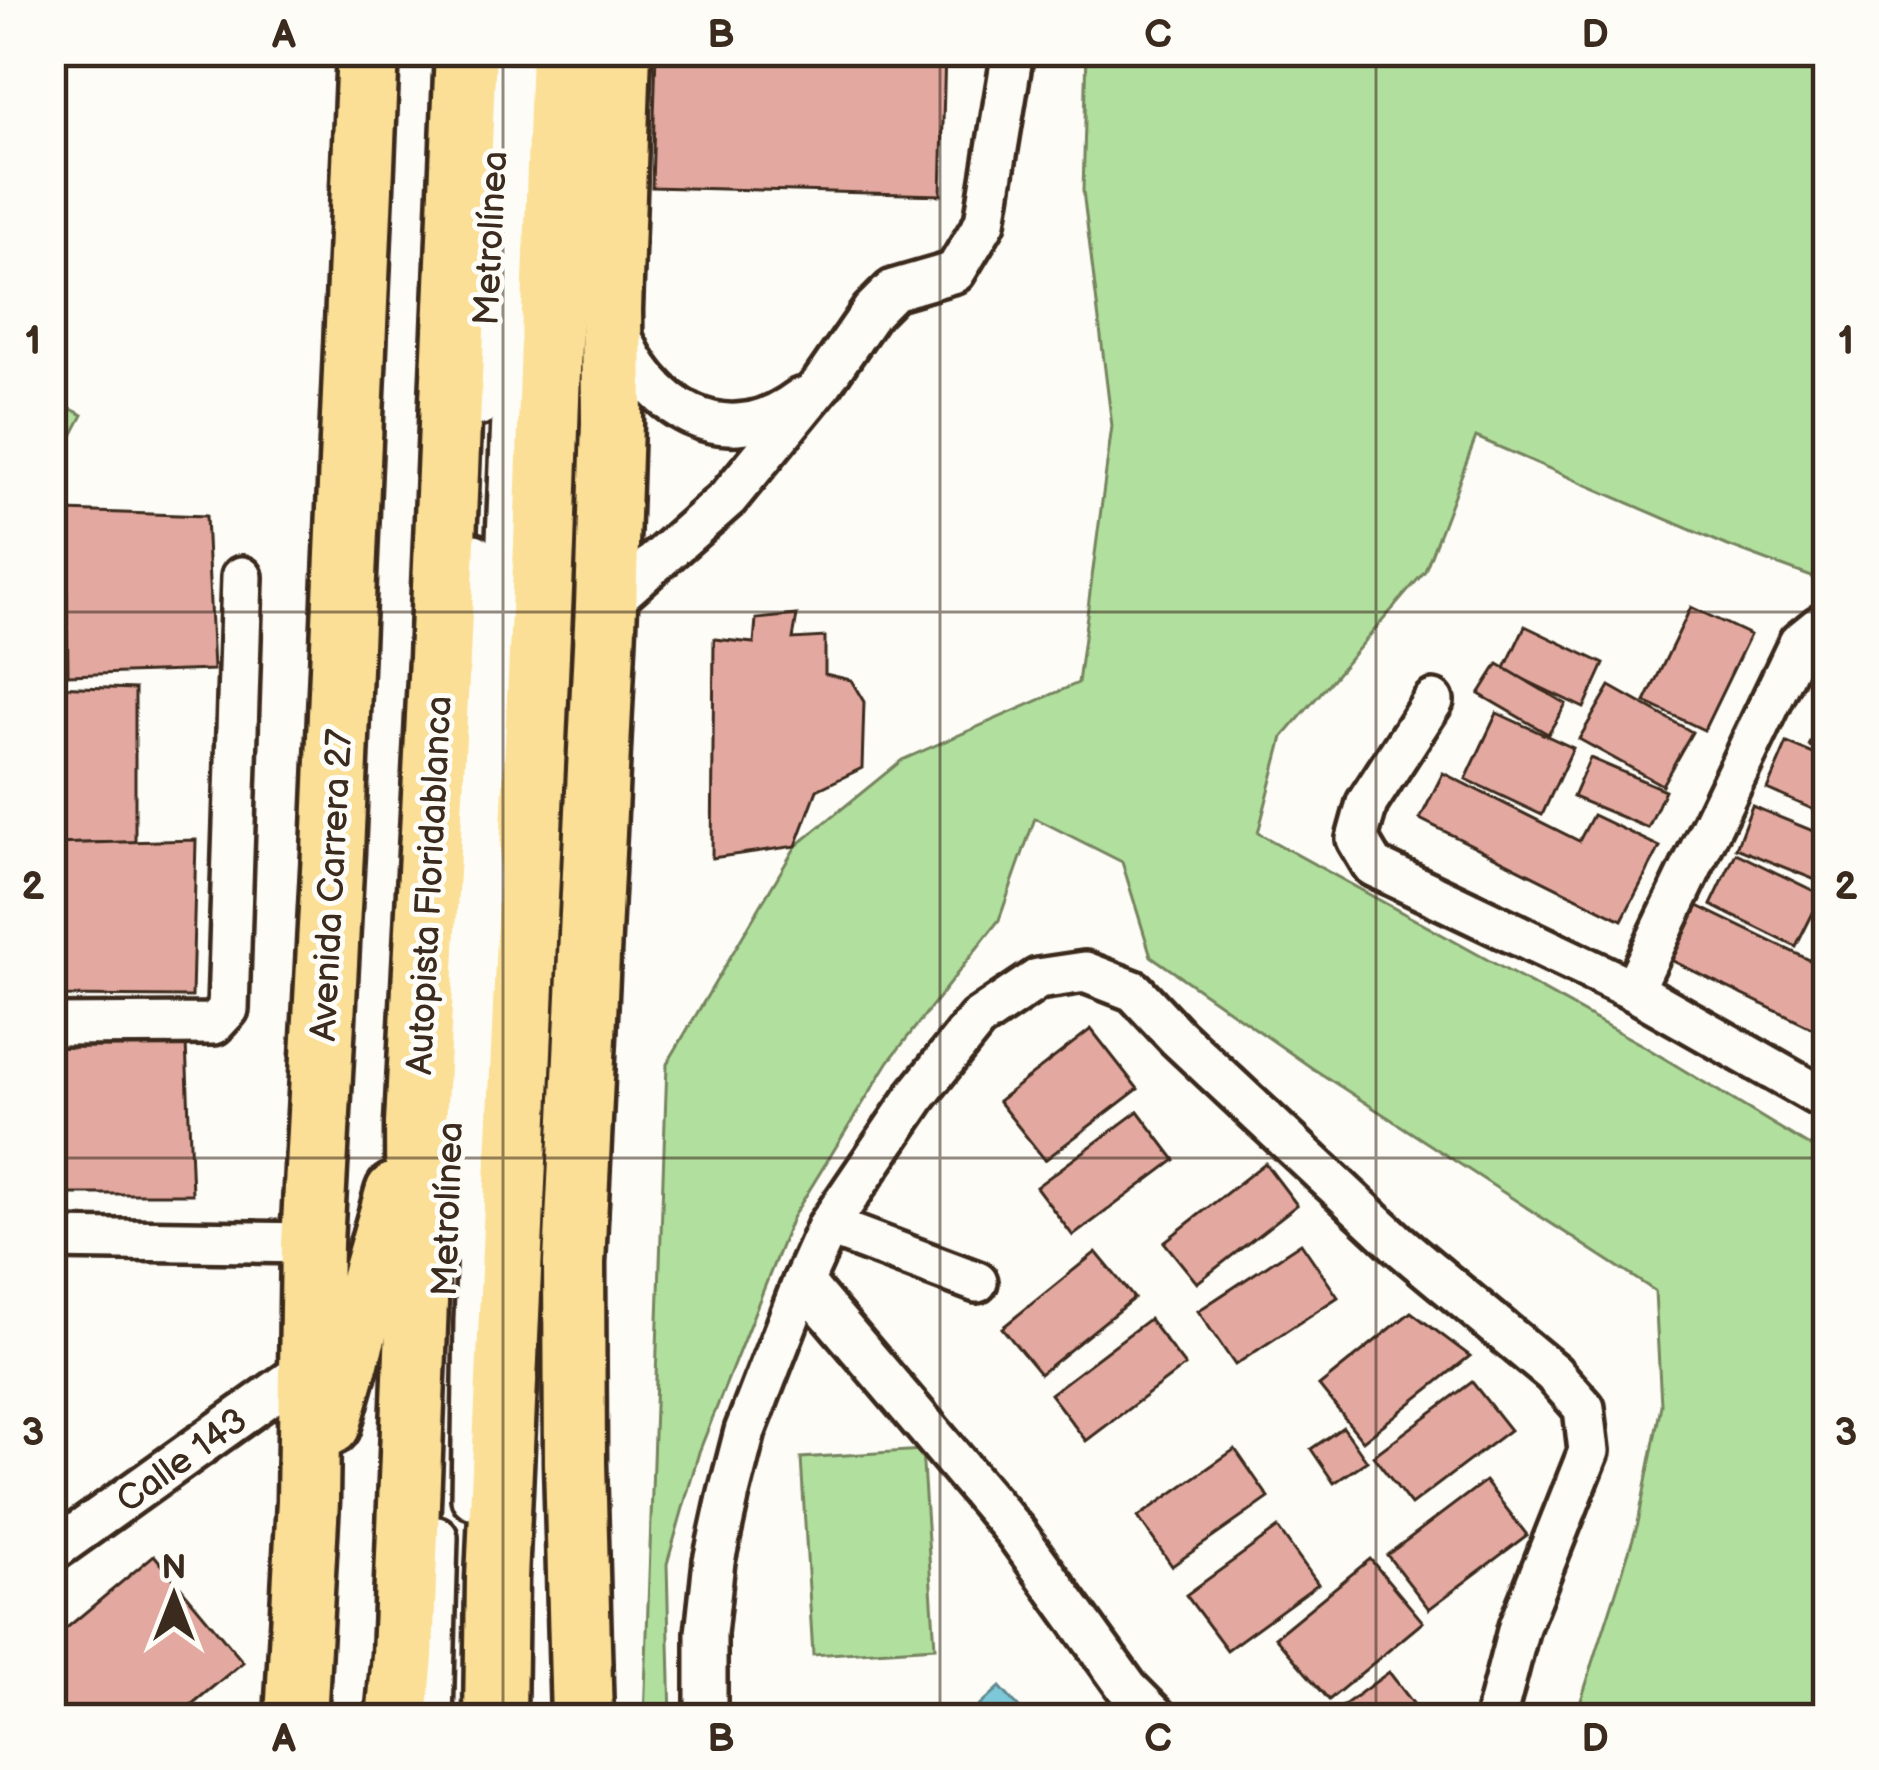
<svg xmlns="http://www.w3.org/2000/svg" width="1879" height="1770" font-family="'Balsamiq Sans',sans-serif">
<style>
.green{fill:#b1df9e;stroke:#76845e;stroke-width:3}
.water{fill:#7bc8d9;stroke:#61898e;stroke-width:3}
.building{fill:#e3a9a0;stroke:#3b2a1e;stroke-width:3}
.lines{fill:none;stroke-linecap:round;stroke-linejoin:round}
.minor-casing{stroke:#3b2a1e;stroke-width:48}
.highway-casing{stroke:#3b2a1e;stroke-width:69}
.minor{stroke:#fdfcf7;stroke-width:39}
.highway{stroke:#fbdf96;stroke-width:60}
.grid{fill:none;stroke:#3b2a1e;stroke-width:3;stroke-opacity:0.55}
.labels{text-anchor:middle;stroke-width:10;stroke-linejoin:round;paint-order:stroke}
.street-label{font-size:36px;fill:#3b2a1e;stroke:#fdfcf7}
.neatline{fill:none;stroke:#3b2a1e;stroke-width:4.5}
.grid-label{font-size:39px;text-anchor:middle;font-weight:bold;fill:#3b2a1e}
</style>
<rect width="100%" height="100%" fill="#fdfcf7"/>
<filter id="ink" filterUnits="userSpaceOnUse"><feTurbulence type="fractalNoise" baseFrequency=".00833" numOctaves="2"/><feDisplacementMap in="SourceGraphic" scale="24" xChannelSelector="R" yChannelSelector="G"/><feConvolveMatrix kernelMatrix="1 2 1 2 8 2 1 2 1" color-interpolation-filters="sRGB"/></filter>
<g filter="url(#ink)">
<g class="green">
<path d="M1087 51H1828V583L1728 546 1476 437 1425 571 1283 737 1258 833 1642 1045 1828 1157V1719H1575L1638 1523 1661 1405 1655 1291 1312 1068 1151 956 1122 862 1035 818 999 920 889 1061 792 1218 699 1452 667 1564 671 1719H644L667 1064 796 846 902 760 1078 683 1112 426 1083 191Z"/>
<path d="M51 399 83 415 51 475Z"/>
<path d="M922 1450 935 1647 813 1655 801 1458Z"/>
</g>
<path class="water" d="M1000 1687 1029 1719H965Z"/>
<g class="building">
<path d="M656 51H945L941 195 652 187Z"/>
<path d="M66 511 206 516 213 670 68 675Z"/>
<path d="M1691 607 1750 635 1704 730 1645 702Z"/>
<path d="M797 615 793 639 825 637V674L851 680 864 702 862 768 817 790 796 846 712 858 714 639 754 643 756 619Z"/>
<path d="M1525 626 1604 664 1584 708 1504 670Z"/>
<path d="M1498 664 1566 704 1548 734 1479 694Z"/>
<path d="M51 686 135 689V842L51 844Z"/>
<path d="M1610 686 1692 732 1662 785 1579 739Z"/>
<path d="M1828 709V755L1809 746Z"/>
<path d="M1497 713 1573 748 1542 815 1466 779Z"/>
<path d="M1787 743 1828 760V816L1767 789Z"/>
<path d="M1590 758 1665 790 1648 828 1573 797Z"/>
<path d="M1443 773 1579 841 1593 815 1660 847 1622 920 1420 819Z"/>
<path d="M1752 806 1828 837V885L1736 848Z"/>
<path d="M196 840 192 997 51 996V844Z"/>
<path d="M1736 853 1822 895 1796 947 1711 905Z"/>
<path d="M1698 906 1828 969V1036L1671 960Z"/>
<path d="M1091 1029 1138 1089 1045 1160 998 1101Z"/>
<path d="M186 1043 192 1194H51V1046Z"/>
<path d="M1138 1111 1175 1160 1073 1236 1036 1187Z"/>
<path d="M1265 1163 1297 1205 1197 1283 1164 1242Z"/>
<path d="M1301 1243 1338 1297 1235 1365 1198 1311Z"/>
<path d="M1096 1252 1134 1298 1040 1374 1002 1328Z"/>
<path d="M1411 1312 1470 1356 1363 1441 1319 1386Z"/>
<path d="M1149 1319 1185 1366 1086 1441 1050 1394Z"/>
<path d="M1472 1382 1510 1430 1411 1505 1373 1456Z"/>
<path d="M1343 1427 1367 1461 1334 1483 1311 1449Z"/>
<path d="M1235 1449 1269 1498 1172 1566 1138 1517Z"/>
<path d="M1485 1481 1527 1535 1429 1609 1387 1555Z"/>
<path d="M1278 1528 1318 1584 1227 1650 1186 1595Z"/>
<path d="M154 1555 243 1662 174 1719H51V1641Z"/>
<path d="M1370 1559 1423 1622 1329 1700 1275 1637Z"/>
<path d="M1389 1672 1425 1719H1325Z"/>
</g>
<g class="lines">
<g class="minor-casing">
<g id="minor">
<path d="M618 327C646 407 724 457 800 399"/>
<path d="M480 405 494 164 495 51"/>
<path d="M606 606 728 498 823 382 872 311 893 290 955 272 985 222 1013 51"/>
<path d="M1433 701 1367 803 1357 839 1373 866 1633 990 1828 1101"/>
<path d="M1633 990 1799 643 1820 626H1828"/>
<path d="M51 1025 214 1024 228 1009 242 577"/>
<path d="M828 1226 977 1282"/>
<path d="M51 1239 312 1243"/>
<path d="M444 1244 474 554"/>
<path d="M803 1282 1016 1533 1128 1689 1158 1719"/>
<path d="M472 1498 475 1321 527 51"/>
<path d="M51 1552 311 1366"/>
<path d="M432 1719 437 1537"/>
<path d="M706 1719V1633L714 1561 729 1493 745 1431 803 1282 828 1226 917 1095 977 1020 1038 979 1085 972 1134 991 1177 1037 1397 1243 1553 1373 1584 1408 1589 1451 1519 1627 1495 1719"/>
</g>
</g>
<g class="highway-casing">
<g id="highway">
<path d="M330 1424 396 1193"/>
<path d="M296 1719 308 1501 312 1243 333 852 368 51"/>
<path d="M397 1719 403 1656 417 1302 416 1124 440 658 466 51"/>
<path d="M495 1719 497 1579 544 545 561 51"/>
<path d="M582 1719 575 1463 574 1263 606 606 612 423 611 310 620 51"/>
</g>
</g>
<use href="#minor" class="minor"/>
<use href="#highway" class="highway"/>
</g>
</g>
<path class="grid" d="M503 51V1719M940 51V1719M1376 51V1719M51 612H1828M51 1158H1828"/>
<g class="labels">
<g class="street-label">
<text transform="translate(489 238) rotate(-87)" y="13">Metrolínea</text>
<text transform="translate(330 885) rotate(-87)" y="13">Avenida Carrera 27</text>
<text transform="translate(428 885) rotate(-87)" y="13">Autopista Floridablanca</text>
<text transform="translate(446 1209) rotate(-88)" y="13">Metrolínea</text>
<text transform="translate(181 1459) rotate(-36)" y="13">Calle 143</text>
</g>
</g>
<rect width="1879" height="1770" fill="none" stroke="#fdfcf7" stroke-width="132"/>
<g transform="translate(174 1596)" stroke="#fdfcf7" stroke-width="9" paint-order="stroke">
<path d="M0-9L21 45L0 30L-21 45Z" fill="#3b2a1e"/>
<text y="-18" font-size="33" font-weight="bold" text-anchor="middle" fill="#3b2a1e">N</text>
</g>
<rect x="66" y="66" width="1747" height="1638" class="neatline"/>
<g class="grid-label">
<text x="284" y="47">A</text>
<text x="721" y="47">B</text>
<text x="1158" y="47">C</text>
<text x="1595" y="47">D</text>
<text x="33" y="353">1</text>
<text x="1846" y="353">1</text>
<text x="33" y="899">2</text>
<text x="1846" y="899">2</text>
<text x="33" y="1445">3</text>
<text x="1846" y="1445">3</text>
<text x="284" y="1751">A</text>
<text x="721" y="1751">B</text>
<text x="1158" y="1751">C</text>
<text x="1595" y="1751">D</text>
</g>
</svg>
